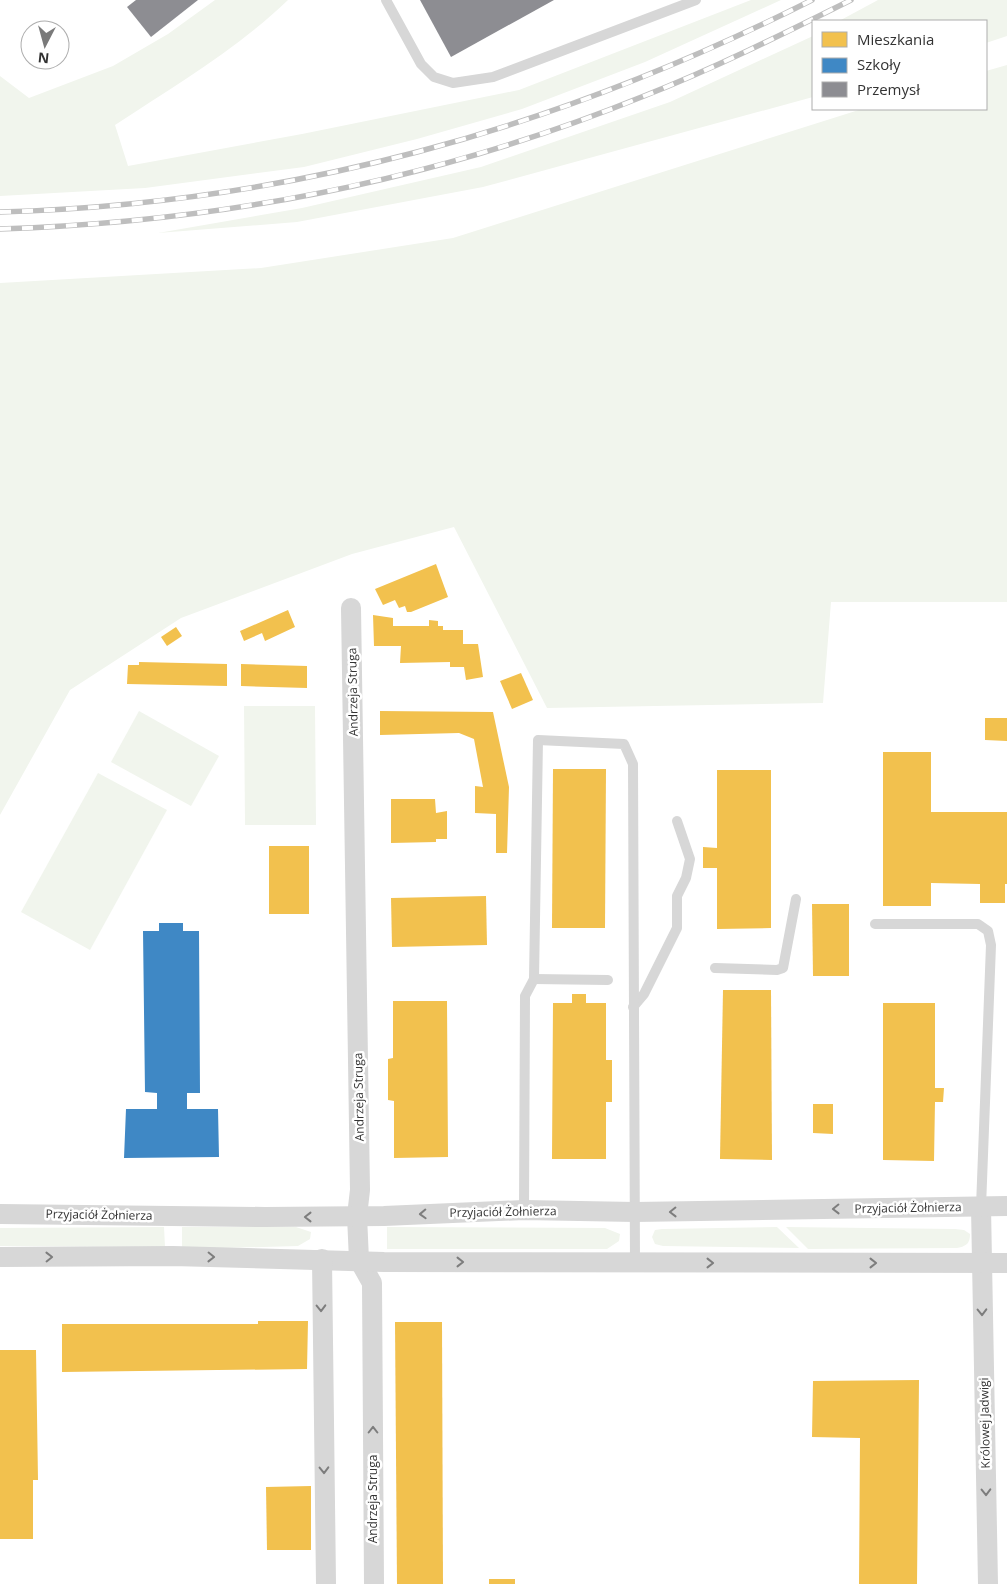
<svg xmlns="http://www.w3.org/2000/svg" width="1007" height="1584" font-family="'Open Sans',sans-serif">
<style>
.green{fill:#f1f5ed}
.homes{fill:#f2c14e}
.schools{fill:#3f88c5}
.industry{fill:#8d8d92}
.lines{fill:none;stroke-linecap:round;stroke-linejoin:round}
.lane{stroke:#d7d7d7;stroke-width:10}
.street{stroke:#d7d7d7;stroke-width:20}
.rail-casing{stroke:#bebebe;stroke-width:5.5}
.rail{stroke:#fff;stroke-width:4;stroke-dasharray:11;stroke-linecap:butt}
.oneway{stroke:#7d7d7d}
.labels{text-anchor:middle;stroke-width:5;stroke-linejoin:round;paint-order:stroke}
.street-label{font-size:12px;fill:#333;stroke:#fff}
</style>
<rect width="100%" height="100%" fill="#fff"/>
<g class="green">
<path d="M215 0H288C236 50 174 86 115 125L128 166 302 134 519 90 751 0H781L645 62 522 109 417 139 304 167 145 188 0 196V76L29 98 113 66 168 34Z"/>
<path d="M878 0H1007V36L986 43V21H839Z"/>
<path d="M813 36V97L483 187 297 222 158 233 302 208 481 167 670 102Z"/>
<path d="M1007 65V602H831L823 703 547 708 454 527 352 554 181 618 70 690 0 815V283L261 268 453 238 862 109H986V71Z"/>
<path d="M244 706H315L316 825H245Z"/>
<path d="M139 711 219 756 191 806 111 762Z"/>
<path d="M98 773 167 810 90 950 21 912Z"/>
<path d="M164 1227 165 1247 0 1246V1228Z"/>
<path d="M182 1227H296L311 1232 310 1239 298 1246 182 1249Z"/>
<path d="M387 1227 605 1228 620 1234 619 1241 607 1249H387Z"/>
<path d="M777 1227 799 1248 663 1246 655 1244 652 1237 655 1230 662 1229Z"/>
<path d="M786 1227 955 1229 964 1230 970 1234C970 1243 967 1246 957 1248L808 1249Z"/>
</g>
<g class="homes">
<path d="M436 564 448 597 411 612H407L405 606 399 608 395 600 383 605 375 589Z"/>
<path d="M288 610 295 627 265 641 262 633 244 641 240 631Z"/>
<path d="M373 615 393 618V626H429V620L438 621V626H443V630H463V644H478L483 677 466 680 464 667H450V662L400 663 401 646H374Z"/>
<path d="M176 627 182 636 167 646 161 637Z"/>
<path d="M139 662 227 664V686L127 684 128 665H139Z"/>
<path d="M241 664 307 666V688L241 686Z"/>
<path d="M521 673 533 700 512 709 500 681Z"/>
<path d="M380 711 493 712 509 787 507 853H496V814L475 813V786L483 787 474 739 459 733 380 735Z"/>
<path d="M985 718H1007V741L985 740Z"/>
<path d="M883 752H931V812H1007V884H1005V903H980V884L931 883V906H883Z"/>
<path d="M553 769H606L605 928H552Z"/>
<path d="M717 770H771V928L717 929V868H703V847L717 848Z"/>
<path d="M391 799H435L436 813 447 811V839H436V842L391 843Z"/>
<rect x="269" y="846" width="40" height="68"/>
<path d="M486 896 487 945 392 947 391 898Z"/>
<path d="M812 904H849V976H813Z"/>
<path d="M723 990H771L772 1160 720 1159Z"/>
<path d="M572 994H586V1003H606V1060H612V1102H606V1159H552L553 1003H572Z"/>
<path d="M393 1001H447L448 1157 394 1158V1101L388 1100V1059L393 1058Z"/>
<path d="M883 1003H935V1088H944L943 1102H935L934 1161 883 1160Z"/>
<path d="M813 1104H833V1134L813 1133Z"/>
<path d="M258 1321H308L307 1369 62 1372V1324H258Z"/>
<path d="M395 1322H442L443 1584H397Z"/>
<path d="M0 1350H36L38 1480H33V1539H0Z"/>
<path d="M919 1380 917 1584H859L860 1438 812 1437 813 1381Z"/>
<path d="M311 1486V1550H267L266 1487Z"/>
<rect x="489" y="1579" width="26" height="5"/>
</g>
<path class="schools" d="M159 923H183V931H199L200 1093H187V1109H218L219 1157 124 1158 126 1109H157V1093L145 1092 143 931H159Z"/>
<g class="industry">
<path d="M136 0H198L151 37 127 7Z"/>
<path d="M420 0H554L451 57Z"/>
</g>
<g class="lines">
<g class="lane">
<path d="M386 0 421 64 434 77 453 83 493 77 696 0"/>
<path d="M875 924H978L988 931 991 945 981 1207"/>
<path d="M715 968 777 970 783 968 796 899"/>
<path d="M534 979 608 980"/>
<path d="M633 1007 644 994 677 928V896L686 878 690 859 677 821"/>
<path d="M524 1210 525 996 534 979 538 740 624 744 633 764 635 1263"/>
</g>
<g class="street">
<path d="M351 608 360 1190 357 1216 359 1260 372 1283 374 1584"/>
<path d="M981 1207 988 1584"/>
<path d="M0 1214 265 1217 384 1216 524 1210 635 1212 1007 1206"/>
<path d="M0 1257 173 1256 384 1262 1007 1263"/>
<path d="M322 1259 326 1584"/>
</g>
<g class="rail-casing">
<g id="rail">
<path d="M0 212C289 204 555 130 812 0"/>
<path d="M0 229C221 222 440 179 644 96 715 68 783 34 851 0"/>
</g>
</g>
<use href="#rail" class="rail"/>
</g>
<defs><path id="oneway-chevron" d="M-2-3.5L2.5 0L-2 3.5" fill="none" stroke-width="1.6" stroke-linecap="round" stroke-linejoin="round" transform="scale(1.25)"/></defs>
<g class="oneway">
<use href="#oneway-chevron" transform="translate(836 1209) rotate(179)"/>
<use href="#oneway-chevron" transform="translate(673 1212) rotate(179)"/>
<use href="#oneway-chevron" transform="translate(423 1214) rotate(178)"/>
<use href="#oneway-chevron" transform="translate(308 1217) rotate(180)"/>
<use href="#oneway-chevron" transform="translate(49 1257) rotate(-1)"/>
<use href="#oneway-chevron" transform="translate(211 1257) rotate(1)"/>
<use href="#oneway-chevron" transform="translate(460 1262)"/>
<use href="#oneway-chevron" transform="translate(710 1263)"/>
<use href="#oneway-chevron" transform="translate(873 1263)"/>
<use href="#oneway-chevron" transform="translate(321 1308) rotate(89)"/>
<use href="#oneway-chevron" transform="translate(982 1312) rotate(89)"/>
<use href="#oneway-chevron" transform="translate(373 1430) rotate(-90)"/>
<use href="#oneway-chevron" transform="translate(324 1470) rotate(89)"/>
<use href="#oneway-chevron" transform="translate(986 1492) rotate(89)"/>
</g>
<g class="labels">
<g class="street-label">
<text transform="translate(353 692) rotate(-91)" y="4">Andrzeja Struga</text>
<text transform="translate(359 1097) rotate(-91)" y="4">Andrzeja Struga</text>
<text transform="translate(908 1208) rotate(-1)" y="4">Przyjaciół Żołnierza</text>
<text transform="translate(503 1212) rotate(-1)" y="4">Przyjaciół Żołnierza</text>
<text transform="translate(99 1215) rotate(1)" y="4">Przyjaciół Żołnierza</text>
<text transform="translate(985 1423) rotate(-91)" y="4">Królowej Jadwigi</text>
<text transform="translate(373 1499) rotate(-90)" y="4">Andrzeja Struga</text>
</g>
</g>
<rect x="812" y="20" width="175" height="90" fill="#ffffff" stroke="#adadad"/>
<rect x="822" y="32" width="25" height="15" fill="#f2c14e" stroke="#adadad"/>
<text x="857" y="45" font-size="15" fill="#333333">Mieszkania</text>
<rect x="822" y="58" width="25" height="15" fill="#3f88c5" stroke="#adadad"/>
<text x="857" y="70" font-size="15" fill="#333333">Szkoły</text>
<rect x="822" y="82" width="25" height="15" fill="#8d8d92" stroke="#adadad"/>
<text x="857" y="95" font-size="15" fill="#333333">Przemysł</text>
<g transform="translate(45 45) rotate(186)"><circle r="24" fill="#ffffff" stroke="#adadad"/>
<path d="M0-4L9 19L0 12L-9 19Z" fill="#7a7a7a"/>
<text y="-8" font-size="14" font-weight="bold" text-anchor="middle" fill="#333333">N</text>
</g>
</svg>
